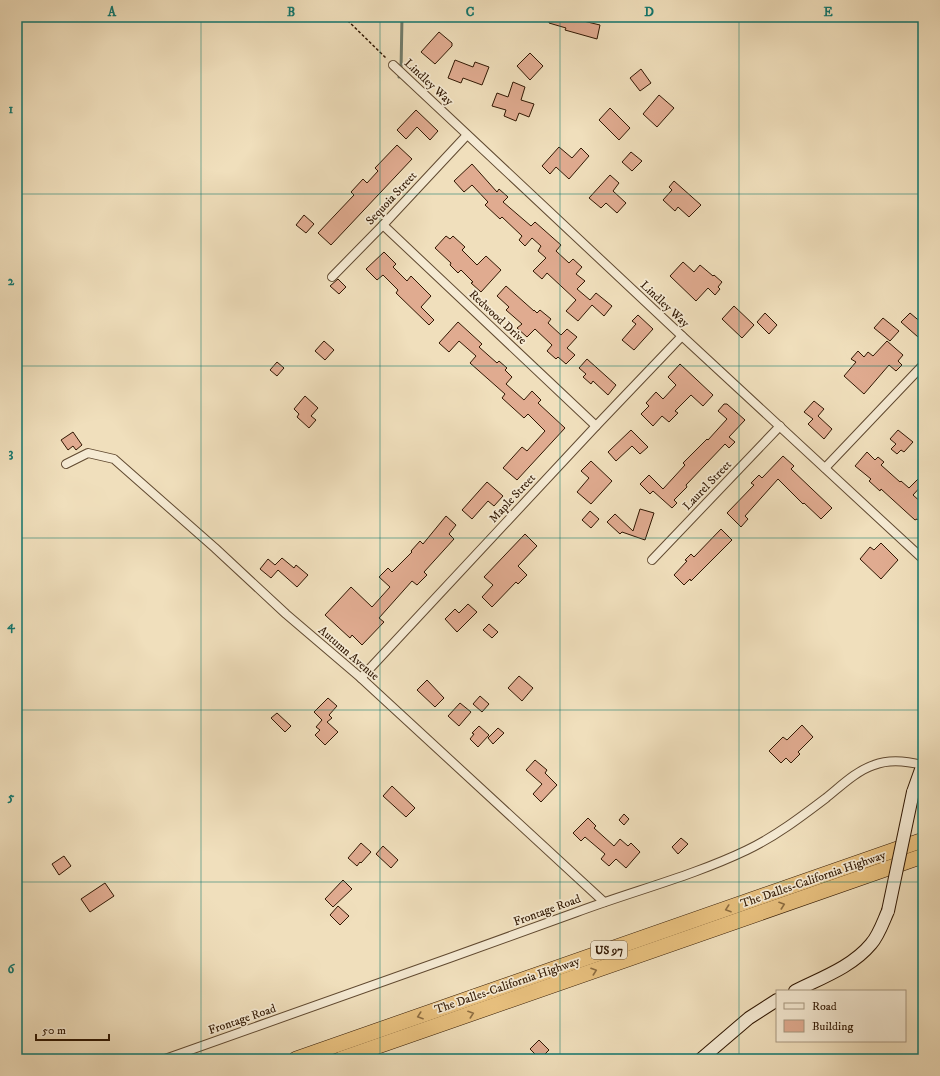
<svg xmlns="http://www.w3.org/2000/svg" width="940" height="1076" font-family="'IM FELL DW Pica',serif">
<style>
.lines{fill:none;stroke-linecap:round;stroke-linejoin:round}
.stream{stroke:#707b6a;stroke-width:3}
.building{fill:#e0ab90;stroke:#301702}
.street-casing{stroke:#604930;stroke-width:10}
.secondary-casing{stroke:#301702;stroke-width:14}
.highway-casing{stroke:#301702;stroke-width:16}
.path{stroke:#301702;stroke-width:1.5;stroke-dasharray:3 2;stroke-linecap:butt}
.street{stroke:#f5ead3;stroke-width:8}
.secondary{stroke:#f5ead3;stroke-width:12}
.highway{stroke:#e8c07e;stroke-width:15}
.secondary-bridge-casing{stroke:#301702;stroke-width:14;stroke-linecap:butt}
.secondary-bridge{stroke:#f5ead3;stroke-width:12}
.oneway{stroke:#8c6c40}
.grid{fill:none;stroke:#0f766e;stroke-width:1;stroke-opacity:0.55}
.labels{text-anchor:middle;stroke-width:3.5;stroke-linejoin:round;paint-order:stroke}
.shield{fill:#f5ead3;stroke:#6b5641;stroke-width:1}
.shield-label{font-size:11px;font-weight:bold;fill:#301702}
.street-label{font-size:12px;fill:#301702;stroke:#f5ead3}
.neatline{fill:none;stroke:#0f766e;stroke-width:1.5}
.grid-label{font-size:13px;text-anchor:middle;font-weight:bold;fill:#0f766e}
</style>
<rect width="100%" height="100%" fill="#f0dfbc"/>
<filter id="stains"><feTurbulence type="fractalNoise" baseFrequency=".005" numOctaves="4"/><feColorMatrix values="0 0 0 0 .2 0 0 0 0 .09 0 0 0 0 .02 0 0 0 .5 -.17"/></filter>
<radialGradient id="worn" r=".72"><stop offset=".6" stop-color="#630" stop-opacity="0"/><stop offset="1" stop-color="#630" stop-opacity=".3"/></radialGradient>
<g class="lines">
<path class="stream" d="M399 77 401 71 402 17"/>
</g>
<g class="building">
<path d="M550 17H580L579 20 600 25 597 39 565 30 566 28 549 23Z"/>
<path d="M439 32 452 43V46L435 64 421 52Z"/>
<path d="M530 53 543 66 530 80 517 66Z"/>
<path d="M455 60 473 67 475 62 489 67 482 85 463 78 461 83 448 78Z"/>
<path d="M641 69 651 83 640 91 630 78Z"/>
<path d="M513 82 525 87 521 100 534 104 529 117 519 113 516 121 504 116 506 110 492 106 497 93 508 97Z"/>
<path d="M659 95 674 108 657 127 643 114Z"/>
<path d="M610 108 630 128 619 140 599 120Z"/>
<path d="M416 110 438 131 430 140 417 127 406 139 397 130Z"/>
<path d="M397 145 412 159 331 245 318 233 354 195 351 192 363 179 367 183 378 171 375 168Z"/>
<path d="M559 147 572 158 581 148 589 156 569 179 556 167 550 174 542 166Z"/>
<path d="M631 152 642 161 632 171 622 162Z"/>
<path d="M472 164 497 192 499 189 508 197 503 202 531 226 535 222 561 245 556 251 569 263 573 259 582 267 576 274 585 281 577 289 590 300 596 293 612 306 604 316 592 305 578 321 566 311 576 300 547 273 542 279 533 271 546 258 538 251 541 246 532 238 525 246 519 240 522 236 502 217 500 219 485 205 488 202 472 185 464 192 454 181Z"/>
<path d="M610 175 619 183 613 191 626 203 617 213 606 203 601 208 589 198Z"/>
<path d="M674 181 701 205 689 217 678 207 675 211 663 200 672 190 669 187Z"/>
<path d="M304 215 314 224 306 233 296 225Z"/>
<path d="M446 236 450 239 453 236 465 247 462 250 477 265 486 256 501 270 481 292 471 283 473 282 461 270 458 273 450 265 451 263 435 248Z"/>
<path d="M384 252 396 264 393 267 407 281 411 276 431 296 421 307 434 320 429 325 396 293 398 290 383 275 377 280 366 269Z"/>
<path d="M683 262 694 272 700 265 713 276 714 275 722 282 718 287 720 289 715 295 708 288 696 301 670 276Z"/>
<path d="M338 279 346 287 339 294 330 286Z"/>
<path d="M506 286 534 311V310L537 313 540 310 551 319 548 323 561 335 567 329 577 337 567 348 575 355 566 364 558 357 556 359 547 351 552 345 535 329 527 337 517 328 522 324 506 310 509 307 497 296Z"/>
<path d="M734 306 754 325 742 338 722 319Z"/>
<path d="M765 313 777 325 769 334 757 322Z"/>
<path d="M910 313 923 324V331L918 337 901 322Z"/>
<path d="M638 315 653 329 634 350 622 340 636 324 632 321Z"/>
<path d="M883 318 899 331 890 341 874 328Z"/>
<path d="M458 322 482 344 479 347 497 363 499 361 507 368 505 370 512 377 506 384 524 400 532 391 541 400 538 403 565 428 517 480 503 468 522 447 527 451 545 431 528 414 524 418 502 398 505 394 470 363 476 356 459 341 449 352 439 343Z"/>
<path d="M324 341 334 350 325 360 315 351Z"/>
<path d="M887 341 903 355 898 361 902 365 896 371 889 365 864 394 844 376 856 362 851 359 858 351 864 357 868 352 873 356Z"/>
<path d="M587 359 616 385 608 395 593 381 591 384 583 377 586 374 579 368Z"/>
<path d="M277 362 284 368 277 376 270 370Z"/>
<path d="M680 364 713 395 703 406 691 395 675 411 678 413 669 422 662 416 653 426 641 414 649 406 646 403 656 392 663 399 676 385 668 377Z"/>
<path d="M305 396 318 408 311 416 316 420 309 428 297 417 299 414 294 409Z"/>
<path d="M814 401 824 409 818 416 832 429 824 439 808 424 813 419 804 412Z"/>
<path d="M724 404H727L745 420 729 437 735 442 729 448 725 444 686 485 687 487 674 500 677 503 672 508 653 491 650 494 640 484 649 475 663 489 685 465 683 463 707 439 708 440 727 419 718 411Z"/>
<path d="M631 430 648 447 640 454 632 446 616 461 608 452Z"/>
<path d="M898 430 913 442 904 452 901 450 897 454 891 449 896 444 890 439Z"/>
<path d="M73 432 82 445 76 450 73 446 68 450 61 440Z"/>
<path d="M867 452 875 460 878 457 884 462 881 465 900 482 901 481 909 488 918 479 923 484 913 495 923 504V524L917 519 915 520 881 489 880 491 869 481 871 479 855 466Z"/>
<path d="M783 456 794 466 791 469 832 508 821 519 804 503 803 504 778 479 745 516 748 519 741 527 727 513 754 485 751 483 759 475 762 478Z"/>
<path d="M591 461 612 481 591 504 577 492 589 478 581 471Z"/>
<path d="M487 482 503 496 494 506 488 501 472 519 462 510Z"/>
<path d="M640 509 654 513 645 540 622 532 620 534 607 522 615 514 633 531Z"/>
<path d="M590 511 599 519 591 528 582 520Z"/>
<path d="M446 516 456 525 449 534 454 539 424 572 427 575 417 585 412 581 379 618 384 622 362 645 352 635 350 638 325 615 351 587 372 607 390 587 379 577 388 568 392 572 412 552 411 551 420 541 423 544Z"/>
<path d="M721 529 732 540 691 581 690 579 684 585 674 575 687 561 685 560 691 554 694 557Z"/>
<path d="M525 534 537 546 518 566 527 575 518 584 516 582 492 607 482 597 493 585 484 577Z"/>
<path d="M881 543 898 560 881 579 860 559 870 547 874 550Z"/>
<path d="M282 558 294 568 296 565 308 575 297 587 278 570 271 578 260 569 268 559 275 565Z"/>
<path d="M468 604 477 612 457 632 445 619 455 609 459 613Z"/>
<path d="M489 624 498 632 492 638 483 630Z"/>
<path d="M519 676 533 688 522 701 508 688Z"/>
<path d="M427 680 444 698 435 707 417 690Z"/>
<path d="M480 696 489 704 482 712 473 704Z"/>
<path d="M328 698 337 706 329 715 332 718 327 722 338 732 325 745 315 735 320 730 316 727 322 720 314 712Z"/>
<path d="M460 703 471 712 459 726 448 716Z"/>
<path d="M277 713 291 726 285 732 271 718Z"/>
<path d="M802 725 813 737 798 752 800 754 791 763 786 758 781 763 769 751 783 737 787 740Z"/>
<path d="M479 726 489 735 478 747 470 739 474 734 472 733Z"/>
<path d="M498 728 504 733 493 744 488 738Z"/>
<path d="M535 760 547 770 545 773 557 785 541 802 533 794 542 784 526 770Z"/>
<path d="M392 786 415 808 406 817 383 796Z"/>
<path d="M624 814 629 819 624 825 619 820Z"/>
<path d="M588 818 596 826 594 828 614 846 620 839 628 846 631 843 640 852 626 868 616 859 609 866 601 859 605 854 585 837 581 841 573 833Z"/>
<path d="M681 838 688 844 678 854 672 847Z"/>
<path d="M361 843 371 852 361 863 360 862 357 866 348 858Z"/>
<path d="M383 846 398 860 391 868 376 854Z"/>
<path d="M64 856 71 866 59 875 52 864Z"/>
<path d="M343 880 352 889 333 907 325 899Z"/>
<path d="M105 883 114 896 90 912 81 899Z"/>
<path d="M338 906 349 916 340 925 330 915Z"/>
<path d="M539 1040 549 1050 540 1059 530 1049Z"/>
</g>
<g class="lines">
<g class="street-casing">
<g id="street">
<path d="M393 65 682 336 923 559"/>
<path d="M383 225 596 426"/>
<path d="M332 277 383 225 467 135"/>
<path d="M66 464 88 453 114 459 215 548 286 614 361 678 604 902"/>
<path d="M825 468 923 365"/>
<path d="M652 560 780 426"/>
<path d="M361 678 596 426 682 336"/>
<path d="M165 1059C302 1010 440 962 577 912 633 891 693 876 747 850 776 836 801 817 826 798 841 786 856 771 874 765 889 759 907 761 922 765"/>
</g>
</g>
<g class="secondary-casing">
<g id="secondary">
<path d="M913 792 923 764"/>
<path d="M795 991C821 978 852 967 871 944 879 935 883 922 888 911"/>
<path d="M701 1059 749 1018 777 1000"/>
</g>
</g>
<g class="highway-casing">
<g id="highway">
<path d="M296 1059 923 840"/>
<path d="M341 1059 923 856"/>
</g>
</g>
<path class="path" d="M344 17 387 59"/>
<use href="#street" class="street"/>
<use href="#secondary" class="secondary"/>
<use href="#highway" class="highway"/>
<g class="secondary-bridge-casing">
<path id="secondary-bridge" d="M888 911 913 792"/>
</g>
<use href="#secondary-bridge" class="secondary-bridge"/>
</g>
<defs><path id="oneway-chevron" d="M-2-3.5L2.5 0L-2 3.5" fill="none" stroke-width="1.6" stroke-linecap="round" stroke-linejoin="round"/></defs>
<g class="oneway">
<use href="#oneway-chevron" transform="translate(782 905) rotate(-19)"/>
<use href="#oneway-chevron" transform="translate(728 909) rotate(161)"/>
<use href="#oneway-chevron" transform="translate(594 971) rotate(-19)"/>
<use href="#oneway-chevron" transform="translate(471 1014) rotate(-19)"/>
<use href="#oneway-chevron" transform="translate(420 1016) rotate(161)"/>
</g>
<path class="grid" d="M201 17V1059M380 17V1059M560 17V1059M739 17V1059M17 194H923M17 366H923M17 538H923M17 710H923M17 882H923"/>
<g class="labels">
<rect class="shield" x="591" y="941" width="36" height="18" rx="3"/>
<g class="shield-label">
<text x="609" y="954">US 97</text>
</g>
<g class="street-label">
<text transform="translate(429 82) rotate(43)" y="4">Lindley Way</text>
<text transform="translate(391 198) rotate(-47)" y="4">Sequoia Street</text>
<text transform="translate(665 304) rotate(43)" y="4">Lindley Way</text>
<text transform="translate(498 317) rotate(43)" y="4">Redwood Drive</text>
<text transform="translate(707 485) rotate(-46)" y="4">Laurel Street</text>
<text transform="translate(512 498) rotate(-47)" y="4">Maple Street</text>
<text transform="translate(349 653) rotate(41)" y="4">Autumn Avenue</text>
<text transform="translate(813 879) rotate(-19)" y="4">The Dalles-California Highway</text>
<text transform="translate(547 910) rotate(-20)" y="4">Frontage Road</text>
<text transform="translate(507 985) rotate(-19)" y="4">The Dalles-California Highway</text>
<text transform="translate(242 1019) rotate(-19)" y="4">Frontage Road</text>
</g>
</g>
<rect width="940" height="1076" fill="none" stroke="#f0dfbc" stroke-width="44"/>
<rect x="776" y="990" width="130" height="52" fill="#f5ead3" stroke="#a6967f"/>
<rect x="784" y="1003" width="20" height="6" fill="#f5ead3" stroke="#a6967f"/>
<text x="812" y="1010" font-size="12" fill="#301702">Road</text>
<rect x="784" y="1020" width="20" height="12" fill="#e0ab90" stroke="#a6967f"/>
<text x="812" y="1030" font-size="12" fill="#301702">Building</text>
<path d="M36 1034v6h73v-6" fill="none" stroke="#301702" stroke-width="2"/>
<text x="42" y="1034" font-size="12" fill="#301702" stroke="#f5ead3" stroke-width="3" paint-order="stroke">50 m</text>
<rect x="22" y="22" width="896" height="1032" class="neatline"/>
<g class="grid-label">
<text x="112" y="16">A</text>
<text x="291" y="16">B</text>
<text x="470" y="16">C</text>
<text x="649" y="16">D</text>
<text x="828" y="16">E</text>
<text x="11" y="113">1</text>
<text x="11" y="285">2</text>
<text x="11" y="457">3</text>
<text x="11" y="629">4</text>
<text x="11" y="801">5</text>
<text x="11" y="973">6</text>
</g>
<rect width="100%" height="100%" filter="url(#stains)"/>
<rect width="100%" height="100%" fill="url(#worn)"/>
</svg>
